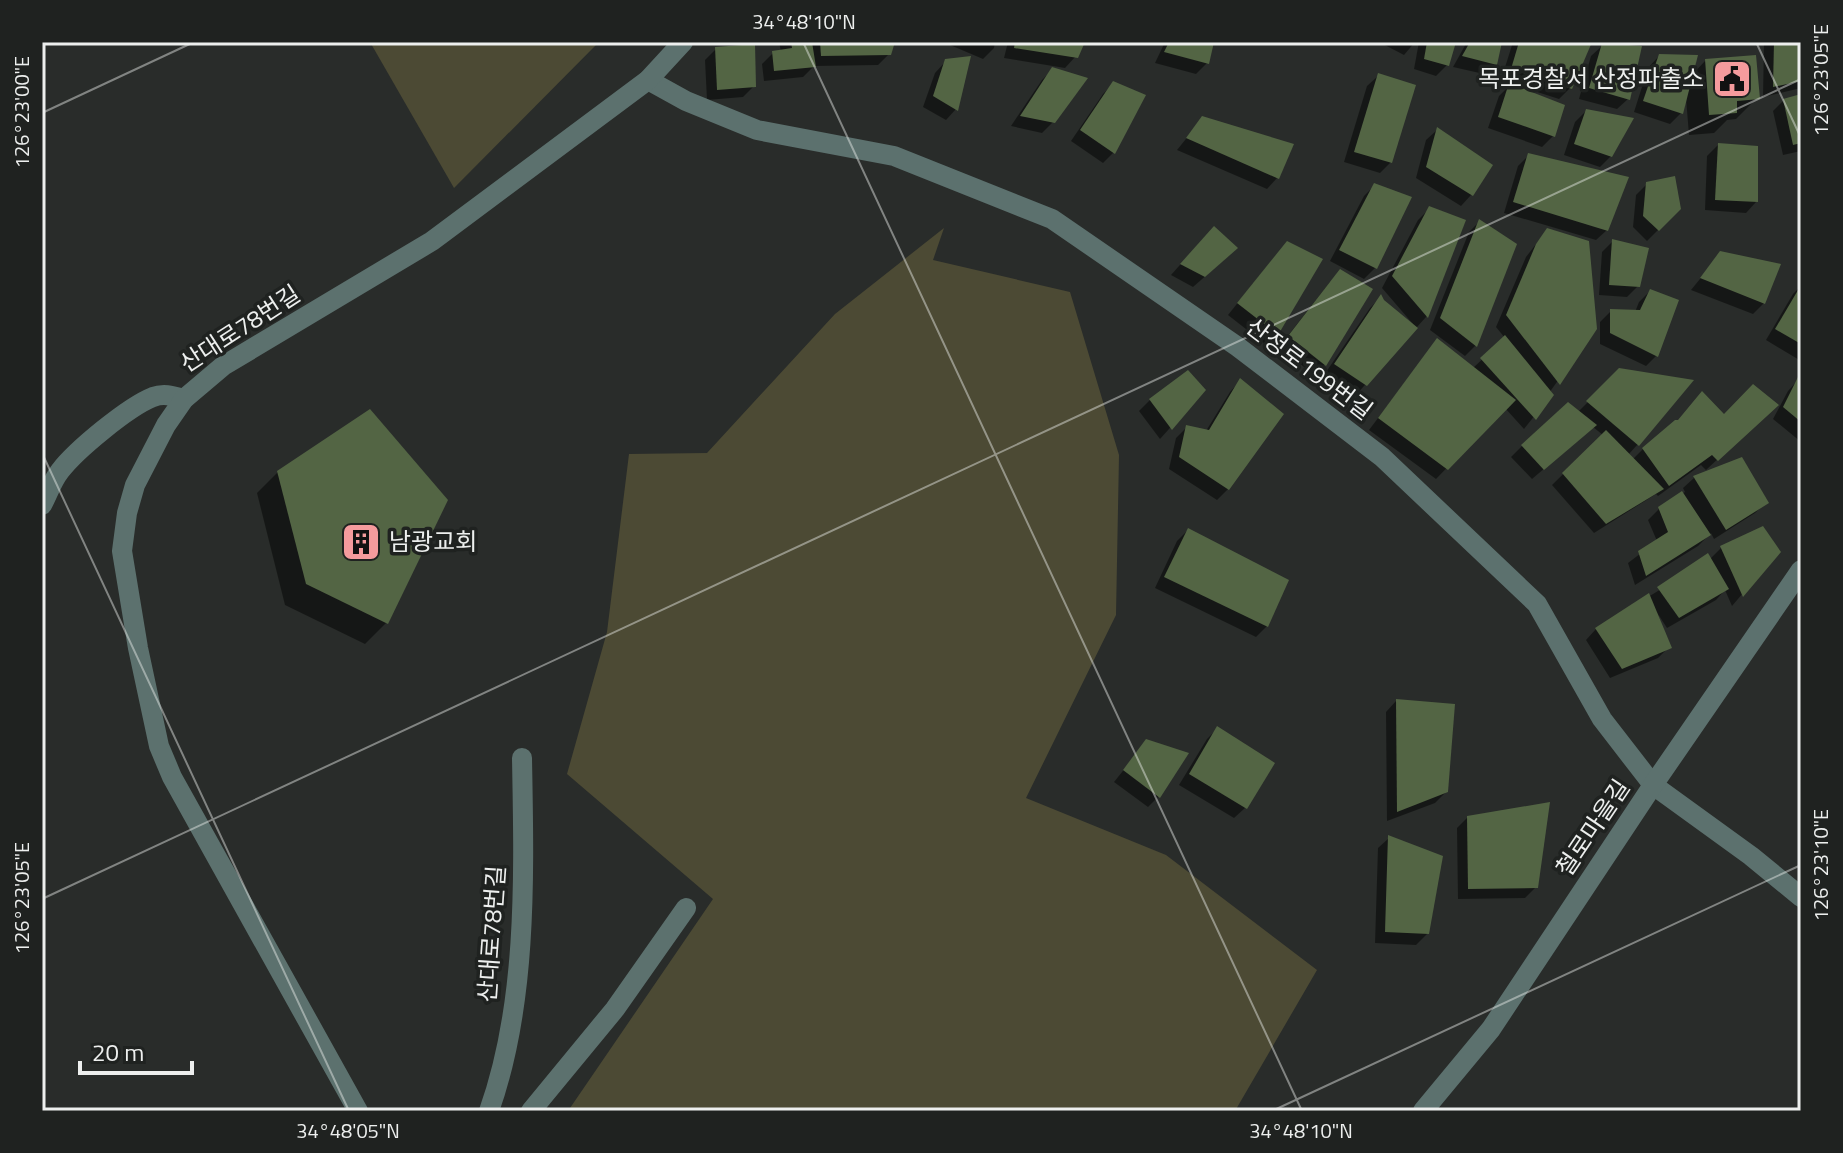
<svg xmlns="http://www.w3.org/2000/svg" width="1843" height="1153" font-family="'Titillium Web','Noto Sans KR',sans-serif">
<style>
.green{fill:#4c4a34}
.shadow{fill:#0007}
.building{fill:#536544}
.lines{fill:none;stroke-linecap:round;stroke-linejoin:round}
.service{stroke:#5c716e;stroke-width:20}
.minor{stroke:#5c716e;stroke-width:20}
.ticks{fill:none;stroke:#edefee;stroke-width:2;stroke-opacity:0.45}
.labels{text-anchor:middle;stroke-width:7;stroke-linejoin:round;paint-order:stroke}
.poi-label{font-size:24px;fill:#edefee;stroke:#1f2220;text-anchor:end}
.street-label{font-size:24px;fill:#edefee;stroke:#1f2220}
.neatline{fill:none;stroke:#edefee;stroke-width:3}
.ticks-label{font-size:20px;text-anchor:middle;fill:#edefee}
</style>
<rect width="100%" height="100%" fill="#292c2a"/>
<g class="green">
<path d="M370 42H599L454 188Z"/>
<path d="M944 228 933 260 1070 292 1119 455 1116 615 1026 798 1166 855 1317 970 1235 1111H568L713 899 567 774 607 632 629 454 707 453 835 314Z"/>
</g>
<g class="shadow">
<path d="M779 42H893L889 54 878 65 814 66 803 77 764 81 762 64 773 53 781 52Z"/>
<path d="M943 42H995L994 48 983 59Z"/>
<path d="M1008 42H1083L1076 56 1065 68 1004 58Z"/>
<path d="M1165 42H1212L1207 63 1196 74 1155 63Z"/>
<path d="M1379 42H1415L1404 55Z"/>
<path d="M1419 42H1454L1447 65 1436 76 1414 69Z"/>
<path d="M1467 42H1500L1495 64 1484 74 1453 67Z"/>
<path d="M1513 42H1590L1570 88 1559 99 1522 87 1521 90 1563 106 1553 136 1542 147 1488 128 1499 96 1512 83 1501 80Z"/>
<path d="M1764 42H1801V88L1763 97Z"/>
<path d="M1603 45 1628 99 1617 109 1579 99 1591 56Z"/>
<path d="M716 49 754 86 743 97 707 100 705 60Z"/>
<path d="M1659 56 1691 76 1705 61 1757 98 1736 119 1727 120 1714 133 1689 135 1686 98 1681 113 1670 124 1634 112 1648 68Z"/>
<path d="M946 61 956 109 946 120 923 107 935 73Z"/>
<path d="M1053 69V122L1042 133 1011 126 1042 80Z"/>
<path d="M1378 76 1391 162 1380 173 1344 162 1367 86Z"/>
<path d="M1114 83 1113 153 1103 163 1071 141 1103 94Z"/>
<path d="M1801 96V151L1783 155 1773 111 1784 100Z"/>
<path d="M1586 111 1611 156 1600 167 1564 155 1575 122Z"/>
<path d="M1202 119 1277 178 1267 189 1177 150Z"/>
<path d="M1437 130 1490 166 1471 195 1461 206 1416 178 1426 140Z"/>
<path d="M1718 145 1756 202 1746 213 1705 210 1707 156Z"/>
<path d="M1529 155 1607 230 1596 240 1504 213 1518 166Z"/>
<path d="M1647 184 1679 209 1647 241 1633 227 1636 195Z"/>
<path d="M1375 185V268L1364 279 1330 261 1364 196Z"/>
<path d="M1429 209 1463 221 1426 317 1355 396 1324 375 1370 308 1380 298 1412 326 1413 324 1382 288 1418 220Z"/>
<path d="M1480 221 1475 346 1465 356 1430 330 1469 232Z"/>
<path d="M1547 230 1595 329 1549 393 1551 395 1524 429 1505 408 1436 479 1369 430 1437 340 1473 368 1505 338 1496 327 1526 257Z"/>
<path d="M1203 239 1225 259 1193 287 1171 275Z"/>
<path d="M1613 241 1638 286 1627 297 1599 295 1602 252Z"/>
<path d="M1721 253 1764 303 1753 314 1691 290Z"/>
<path d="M1276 255 1320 260 1276 334 1265 344 1228 315Z"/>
<path d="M1330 282 1325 364 1314 375 1279 347Z"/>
<path d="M1801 286V361L1766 340 1793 294Z"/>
<path d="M1650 291 1656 356 1646 366 1600 344V322L1611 311 1635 312 1639 302Z"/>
<path d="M1620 370 1638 444 1628 455 1632 460 1643 449 1724 416 1765 415 1706 470 1701 465 1658 496 1656 494 1594 533 1552 485 1603 435 1593 427 1532 479 1511 457 1522 446 1577 413Z"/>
<path d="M1798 380 1801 382V442L1773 419 1788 391Z"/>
<path d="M1240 381 1228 489 1217 500 1169 469 1176 438 1187 427 1206 431 1230 392Z"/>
<path d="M1204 390 1160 439 1139 411 1150 400Z"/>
<path d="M1741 459 1766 502 1755 513 1714 539 1711 533 1698 546 1635 585 1628 563 1657 541 1648 520 1659 509 1685 492 1683 488 1694 478Z"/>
<path d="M278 472 445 500 386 623 365 644 285 605 257 493Z"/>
<path d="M1188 530 1267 626 1256 637 1155 588 1177 541Z"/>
<path d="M1721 548 1778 552 1732 606 1725 590 1716 600 1667 628 1658 614 1669 647 1658 658 1610 678 1586 640 1596 629 1710 559Z"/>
<path d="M1396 701 1446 792 1435 803 1387 821 1386 712Z"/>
<path d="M1217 729 1245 808 1234 818 1179 785 1207 739Z"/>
<path d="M1147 741 1158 797 1148 807 1114 782Z"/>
<path d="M1468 817 1536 887 1525 898 1458 899 1457 828Z"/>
<path d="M1389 838 1427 934 1416 945 1375 943 1378 848Z"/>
</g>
<g class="building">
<path d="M791 42H812L816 67 774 71 772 51 792 48Z"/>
<path d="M820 42H895L891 55 821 56Z"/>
<path d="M1015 42H1085L1078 58 1014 48Z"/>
<path d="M1169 42H1214L1209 64 1164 52Z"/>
<path d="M1427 42H1456L1449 66 1424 59Z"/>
<path d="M1470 42H1502L1497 65 1462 56Z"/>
<path d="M1519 42H1592L1572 89 1511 69Z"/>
<path d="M1774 42H1801V81L1773 87Z"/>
<path d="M1602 43 1642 46 1630 100 1589 88Z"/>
<path d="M755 44 756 87 717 90 715 47Z"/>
<path d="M1659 54 1698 55 1683 114 1643 101Z"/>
<path d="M1756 55 1760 99 1737 101V113L1709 115 1705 59Z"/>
<path d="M971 56 958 111 933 96 945 59Z"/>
<path d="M1052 67 1088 78 1055 123 1020 116Z"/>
<path d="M1378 73 1416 85 1392 163 1354 152Z"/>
<path d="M1113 81 1146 95 1115 154 1080 130Z"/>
<path d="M1509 83 1565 105 1555 137 1498 117Z"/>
<path d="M1801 94V143L1793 145 1783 99Z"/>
<path d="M1586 109 1634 118 1612 157 1574 144Z"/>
<path d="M1202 116 1294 144 1279 179 1186 138Z"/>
<path d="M1437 127 1493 165 1473 196 1426 167Z"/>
<path d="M1718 143 1758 146V202L1715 200Z"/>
<path d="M1528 153 1629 177 1608 231 1513 202Z"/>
<path d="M1675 176 1681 209 1659 231 1643 216 1646 182Z"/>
<path d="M1374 183 1412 197 1377 269 1339 250Z"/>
<path d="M1429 206 1466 220 1428 318 1392 276Z"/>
<path d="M1479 219 1517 244 1477 347 1440 318Z"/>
<path d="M1214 226 1238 248 1205 277 1180 264Z"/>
<path d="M1547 228 1589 241 1597 329 1560 385 1506 315 1536 244Z"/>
<path d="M1612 239 1649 248 1640 287 1609 285Z"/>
<path d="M1287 241 1323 259 1278 335 1237 303Z"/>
<path d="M1720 251 1781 264 1765 304 1700 278Z"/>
<path d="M1340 269 1373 289 1326 366 1288 336Z"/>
<path d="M1801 285V344L1775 329Z"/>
<path d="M1650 289 1679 300 1658 357 1610 333V309L1640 310Z"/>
<path d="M1381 294 1384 300 1418 328 1367 386 1334 364Z"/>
<path d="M1505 335 1554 395 1536 420 1480 358Z"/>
<path d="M1437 338 1516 400 1448 470 1378 418Z"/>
<path d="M1619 368 1694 380 1639 446 1586 401Z"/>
<path d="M1188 370 1206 390 1172 430 1149 399Z"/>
<path d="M1798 377 1801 379V422L1783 407Z"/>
<path d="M1240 378 1284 414 1229 490 1179 457 1186 425 1209 430Z"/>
<path d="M1753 384 1779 405 1718 461 1712 455 1669 486 1642 448 1675 420H1678L1702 391 1724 414Z"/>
<path d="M1568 402 1597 425 1544 470 1521 445Z"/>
<path d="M370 409 448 500 388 624 306 584 277 471Z"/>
<path d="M1606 430 1664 489 1606 524 1562 473Z"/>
<path d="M1742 457 1769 503 1726 530 1693 476Z"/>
<path d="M1682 491 1711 535 1646 576 1638 551 1668 532 1658 507Z"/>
<path d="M1763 526 1781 552 1743 597 1720 546Z"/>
<path d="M1188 528 1289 580 1268 627 1164 577Z"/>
<path d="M1708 553 1729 589 1679 618 1657 587Z"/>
<path d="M1649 593 1672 648 1622 669 1595 628Z"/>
<path d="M1396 699 1455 704 1448 792 1397 812Z"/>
<path d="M1217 726 1275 763 1247 809 1189 774Z"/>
<path d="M1146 739 1189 753 1160 798 1123 770Z"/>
<path d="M1550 802 1538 888 1468 889 1467 816Z"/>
<path d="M1388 835 1443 856 1429 934 1385 932Z"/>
</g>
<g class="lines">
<path class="service" d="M531 1111 615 1009 686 908"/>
<g class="minor">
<path d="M648 80 686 101 757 130 894 156 1052 219 1238 347 1382 457 1537 604 1602 719 1653 785 1751 856 1801 897"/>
<path d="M42 505C48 494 52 481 60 471 76 450 128 407 153 397 164 393 173 396 184 399"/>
<path d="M358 1111 172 777 159 746 138 648 122 551 127 513 135 485 166 425 184 399 223 366 432 241 648 80 683 42"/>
<path d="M489 1111C528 1002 524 872 522 758"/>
<path d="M1423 1111 1491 1029 1653 785 1801 570"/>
</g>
</g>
<path class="ticks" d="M803 42 1302 1111M1756 42 1801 138M42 113 194 42M42 453 349 1111M42 899 1801 79M1272 1111 1801 865"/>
<defs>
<g id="civic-square" transform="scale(2)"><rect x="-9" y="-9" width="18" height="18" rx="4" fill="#f59b9d" stroke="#1f2220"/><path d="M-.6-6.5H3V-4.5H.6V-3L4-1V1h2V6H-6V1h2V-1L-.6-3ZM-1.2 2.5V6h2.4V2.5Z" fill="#111"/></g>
<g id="building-square" transform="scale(2)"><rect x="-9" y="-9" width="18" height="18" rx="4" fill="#f59b9d" stroke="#1f2220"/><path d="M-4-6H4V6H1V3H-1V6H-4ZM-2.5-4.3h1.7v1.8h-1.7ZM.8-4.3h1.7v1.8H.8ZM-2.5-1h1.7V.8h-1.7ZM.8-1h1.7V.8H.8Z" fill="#111"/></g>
</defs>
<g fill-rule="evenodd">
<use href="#civic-square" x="1732" y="79"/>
<use href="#building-square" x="361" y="542"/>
</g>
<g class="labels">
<g class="poi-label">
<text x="1704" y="87">목포경찰서 산정파출소</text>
<text x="389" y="550" text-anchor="start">남광교회</text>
</g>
<g class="street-label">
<text transform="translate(240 329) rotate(-33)" y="8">산대로78번길</text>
<text transform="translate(1309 369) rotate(37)" y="8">산정로199번길</text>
<text transform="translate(1593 828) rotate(-56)" y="8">철로마을길</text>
<text transform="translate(492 934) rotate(-86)" y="8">산대로78번길</text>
</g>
</g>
<rect width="1843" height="1153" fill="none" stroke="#1f2220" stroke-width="88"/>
<path d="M80 1061v12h112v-12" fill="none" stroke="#edefee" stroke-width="4"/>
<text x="92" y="1061" font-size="24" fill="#edefee" stroke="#1f2220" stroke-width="6" paint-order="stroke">20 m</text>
<rect x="44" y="44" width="1755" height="1065" class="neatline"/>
<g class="ticks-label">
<text x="804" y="29">34°48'10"N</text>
<text transform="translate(1821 80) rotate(-90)" y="7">126°23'05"E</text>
<text transform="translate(22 112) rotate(-90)" y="7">126°23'00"E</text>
<text transform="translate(1821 865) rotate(-90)" y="7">126°23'10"E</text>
<text transform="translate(22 898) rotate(-90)" y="7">126°23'05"E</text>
<text x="348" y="1138">34°48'05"N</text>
<text x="1301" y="1138">34°48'10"N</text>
</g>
</svg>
